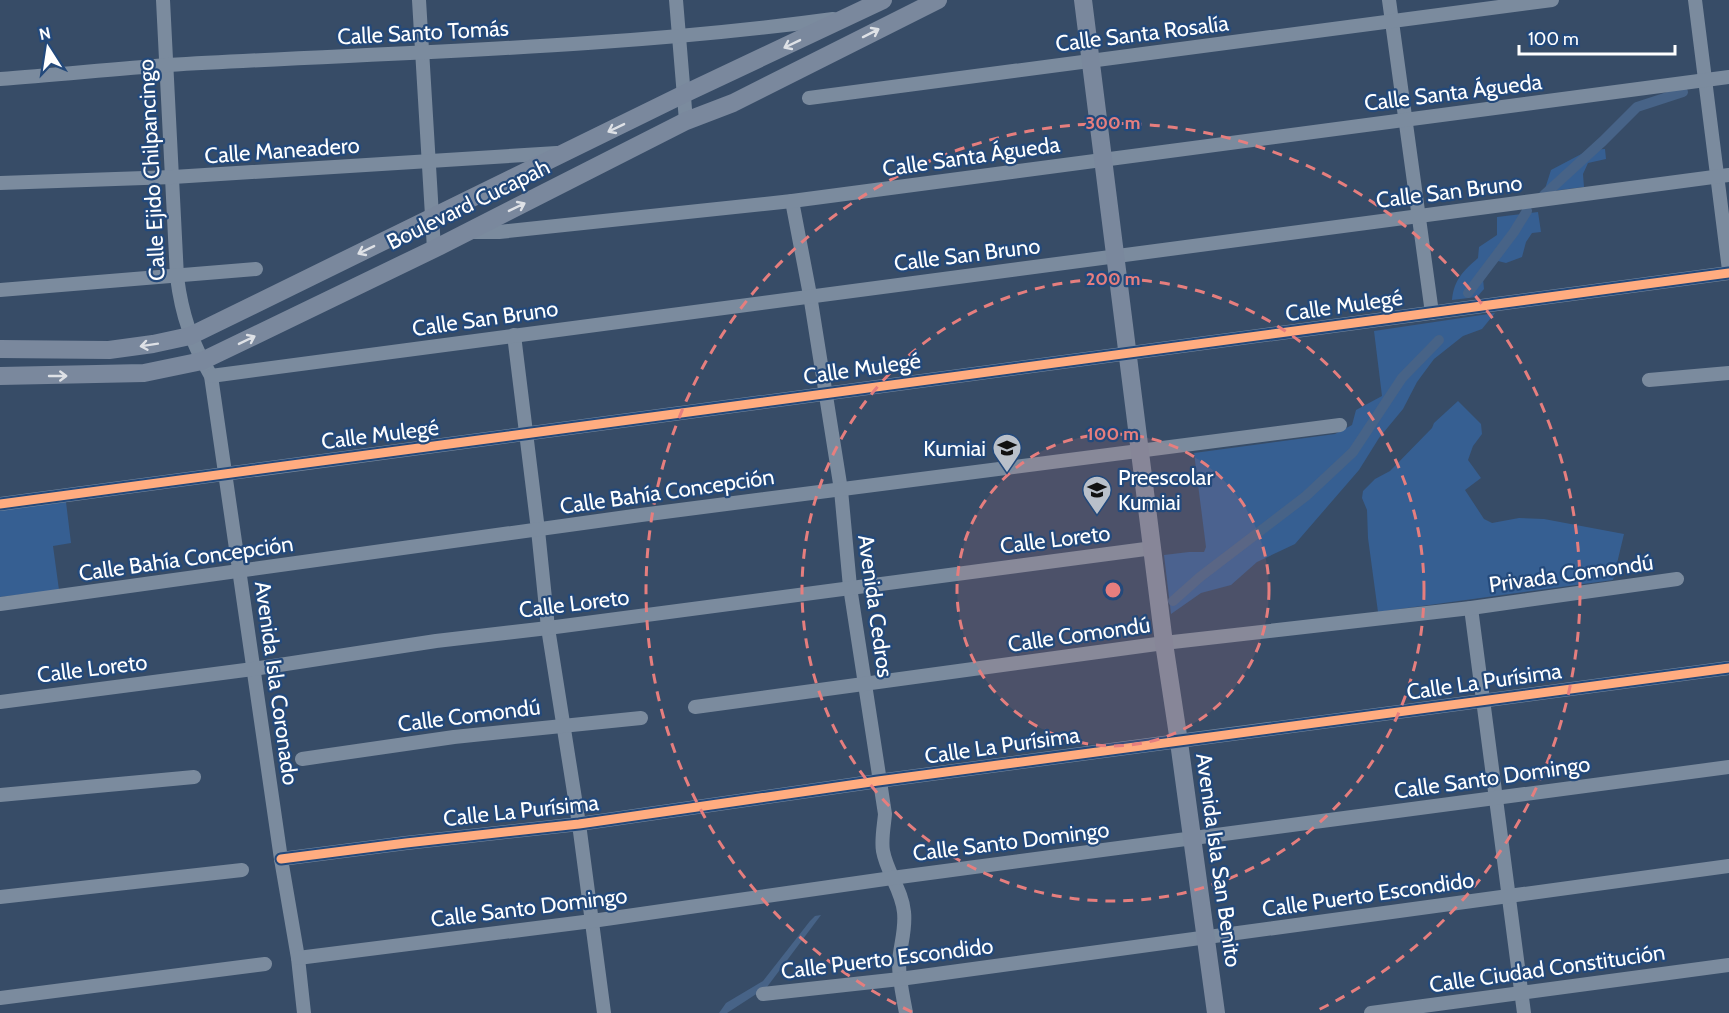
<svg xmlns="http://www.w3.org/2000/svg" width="1729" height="1013" font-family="Cabin,sans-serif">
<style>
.green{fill:#365f92}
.water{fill:#476387}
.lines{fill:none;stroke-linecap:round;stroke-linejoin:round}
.canal{stroke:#476387;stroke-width:10}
.minor{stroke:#7b8b9e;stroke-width:14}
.major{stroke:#7a889d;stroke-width:18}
.cycleway-casing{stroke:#23497b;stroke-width:13}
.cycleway{stroke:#ffac80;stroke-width:9}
.oneway{stroke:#dee1e6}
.ring{fill:none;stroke:#e67e7e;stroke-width:3;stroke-dasharray:10 8}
.labels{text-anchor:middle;stroke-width:4.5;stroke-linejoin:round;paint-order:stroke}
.street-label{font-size:22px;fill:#fff;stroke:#23497b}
.poi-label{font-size:22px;fill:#fff;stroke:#23497b;text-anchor:end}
.centre{fill:#e67e7e;stroke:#23497b;stroke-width:3}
.ring-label{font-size:18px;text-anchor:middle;font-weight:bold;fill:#e67e7e;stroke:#23497b;stroke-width:4.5;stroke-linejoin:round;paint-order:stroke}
</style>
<rect width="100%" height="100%" fill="#374c67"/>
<g class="green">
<path d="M1605 149 1606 159 1588 163 1583 174 1584 187 1544 192 1551 170 1589 150Z"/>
<path d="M1538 212 1541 232 1532 233 1526 242 1522 257 1506 263 1498 261 1483 279 1484 289 1477 297 1452 300C1454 280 1463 271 1478 258L1479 247 1497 235V217Z"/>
<path d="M1495 313 1482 329 1463 336 1434 359 1417 382 1403 409 1379 438 1359 470 1295 544 1257 562 1231 585 1201 593 1171 614 1164 555 1189 552H1204L1206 547 1194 453 1335 434 1352 425 1356 410 1382 396 1374 331Z"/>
<path d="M1458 401 1481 424 1482 434 1473 446 1468 460 1481 478 1465 490 1484 519 1492 523 1519 518 1544 519 1624 534 1613 580 1378 612 1368 538 1367 510 1362 498 1363 491 1375 479 1390 471 1432 428 1434 423Z"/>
<path d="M66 502 71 543 53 546 59 590 0 597V510Z"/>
</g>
<path class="water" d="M821 915 767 987 727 1013H719L726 1003 763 981 810 921 815 916Z"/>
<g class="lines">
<g class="canal">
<path d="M1544 195 1603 141 1637 107 1683 92"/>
<path d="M1468 293 1514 232 1527 211"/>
<path d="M1173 601 1200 577 1306 496 1353 452 1402 378 1439 340"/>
</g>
<g class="minor">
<path d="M163 0 177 277C182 316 191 341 211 376L281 859 298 958 304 1013"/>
<path d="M419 0 434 249"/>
<path d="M676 0 686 121"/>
<path d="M1389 0 1432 313"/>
<path d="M1695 0 1729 270"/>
<path d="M0 79C56 75 112 69 168 65 390 52 613 49 833 19"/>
<path d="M809 98 1552 0"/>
<path d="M0 183 173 177 557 153"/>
<path d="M792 201 810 295 841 490 850 587 885 814C884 826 881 840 883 851 887 873 902 890 904 912 906 930 900 945 899 963 899 980 903 996 906 1013"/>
<path d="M469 232H499L792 201 1729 77"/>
<path d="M0 290 256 269"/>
<path d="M514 335 538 530 548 628 579 824 604 1013"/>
<path d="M211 376 1729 175"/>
<path d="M1649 380 1729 373"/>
<path d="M0 504 1729 273"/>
<path d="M0 604 641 515 1340 425"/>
<path d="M1471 608 1524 1013"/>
<path d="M0 702 253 669 436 641 548 628 1153 548"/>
<path d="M695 707 1164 643 1471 608 1677 579"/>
<path d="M302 759 454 737 641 718"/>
<path d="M0 795 194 777"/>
<path d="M281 859 406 843 579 824 878 781 1729 668"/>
<path d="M0 897 242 870"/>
<path d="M298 958 592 921 892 878 1729 767"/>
<path d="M763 994 900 979 1729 866"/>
<path d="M0 998 265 964"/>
<path d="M1371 1013 1729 965"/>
</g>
<g class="major">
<path d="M1083 0 1164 643 1179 742 1216 1013"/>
<path d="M0 349 109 350 153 344 190 336 684 94 883 0"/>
<path d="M0 376 144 373 202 361 434 249 686 121 733 103 938 0"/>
</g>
<g class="cycleway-casing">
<g id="cycleway">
<path d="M0 504 1729 273"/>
<path d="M281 859 406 843 579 824 878 781 1729 668"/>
</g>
</g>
<use href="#cycleway" class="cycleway"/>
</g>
<defs><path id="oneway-shaft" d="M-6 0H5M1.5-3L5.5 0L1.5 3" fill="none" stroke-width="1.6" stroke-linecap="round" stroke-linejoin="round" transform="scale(1.5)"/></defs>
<g class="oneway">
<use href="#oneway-shaft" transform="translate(871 33) rotate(-27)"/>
<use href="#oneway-shaft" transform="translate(792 44) rotate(154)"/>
<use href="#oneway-shaft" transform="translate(616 128) rotate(154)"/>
<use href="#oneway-shaft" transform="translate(517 207) rotate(-26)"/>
<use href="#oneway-shaft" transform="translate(366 250) rotate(154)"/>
<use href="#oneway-shaft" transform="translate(247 340) rotate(-26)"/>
<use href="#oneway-shaft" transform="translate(149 345) rotate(171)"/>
<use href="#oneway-shaft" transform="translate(58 376)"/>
</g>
<circle cx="1113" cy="590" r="156" fill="#e67e7e" fill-opacity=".12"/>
<g class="ring">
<circle cx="1113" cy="590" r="156"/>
<circle cx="1113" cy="590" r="311"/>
<path d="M912 1012A467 467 0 1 1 1314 1012"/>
</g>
<defs>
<g id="school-pin" transform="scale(1.5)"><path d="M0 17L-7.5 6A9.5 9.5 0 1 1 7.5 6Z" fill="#b9c0ca" stroke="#23497b"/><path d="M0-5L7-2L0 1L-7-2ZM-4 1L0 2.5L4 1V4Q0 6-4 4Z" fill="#111"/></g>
</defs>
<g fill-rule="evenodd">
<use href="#school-pin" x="1007" y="448"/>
<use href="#school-pin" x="1097" y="490"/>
</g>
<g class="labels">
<g class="street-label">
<text transform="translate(423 32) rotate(-3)" y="8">Calle Santo Tomás</text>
<text transform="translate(1142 33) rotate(-7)" y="8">Calle Santa Rosalía</text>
<text transform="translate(1453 92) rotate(-7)" y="8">Calle Santa Águeda</text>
<text transform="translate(282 150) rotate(-4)" y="8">Calle Maneadero</text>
<text transform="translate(971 156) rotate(-8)" y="8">Calle Santa Águeda</text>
<text transform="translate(151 170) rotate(-93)" y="8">Calle Ejido Chilpancingo</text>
<text transform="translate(1449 191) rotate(-7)" y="8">Calle San Bruno</text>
<text transform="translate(468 204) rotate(-26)" y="8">Boulevard Cucapah</text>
<text transform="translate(967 254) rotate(-7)" y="8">Calle San Bruno</text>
<text transform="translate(1344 305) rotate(-8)" y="8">Calle Mulegé</text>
<text transform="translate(485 318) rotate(-8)" y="8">Calle San Bruno</text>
<text transform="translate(862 368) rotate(-8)" y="8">Calle Mulegé</text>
<text transform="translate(380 434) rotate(-7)" y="8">Calle Mulegé</text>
<text transform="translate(667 491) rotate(-8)" y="8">Calle Bahía Concepción</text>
<text transform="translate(1055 539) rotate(-7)" y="8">Calle Loreto</text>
<text transform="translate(186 558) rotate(-8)" y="8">Calle Bahía Concepción</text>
<text transform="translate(1571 573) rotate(-8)" y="8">Privada Comondú</text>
<text transform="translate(574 603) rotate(-7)" y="8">Calle Loreto</text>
<text transform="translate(876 606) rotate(82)" y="8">Avenida Cedros</text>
<text transform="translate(1079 634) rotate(-8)" y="8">Calle Comondú</text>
<text transform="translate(92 668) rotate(-7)" y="8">Calle Loreto</text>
<text transform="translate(1484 681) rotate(-8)" y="8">Calle La Purísima</text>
<text transform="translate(277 683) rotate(82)" y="8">Avenida Isla Coronado</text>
<text transform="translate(469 715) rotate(-7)" y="8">Calle Comondú</text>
<text transform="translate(1002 745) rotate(-8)" y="8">Calle La Purísima</text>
<text transform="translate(1492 777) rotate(-8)" y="8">Calle Santo Domingo</text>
<text transform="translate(521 810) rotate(-6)" y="8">Calle La Purísima</text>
<text transform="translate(1011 841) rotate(-7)" y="8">Calle Santo Domingo</text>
<text transform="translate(1219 860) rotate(82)" y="8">Avenida Isla San Benito</text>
<text transform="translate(1368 894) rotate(-8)" y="8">Calle Puerto Escondido</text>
<text transform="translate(529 907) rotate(-7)" y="8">Calle Santo Domingo</text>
<text transform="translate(887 958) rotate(-7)" y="8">Calle Puerto Escondido</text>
<text transform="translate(1547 968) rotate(-8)" y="8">Calle Ciudad Constitución</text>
</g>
<g class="poi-label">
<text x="986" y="456">Kumiai</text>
<text x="1118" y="485" text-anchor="start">Preescolar<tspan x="1118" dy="25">Kumiai</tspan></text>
</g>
</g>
<circle cx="1113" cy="590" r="9" class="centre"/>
<g class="ring-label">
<text x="1113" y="129">300 m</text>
<text x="1113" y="285">200 m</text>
<text x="1113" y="440">100 m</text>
</g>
<g transform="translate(48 48) rotate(348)" stroke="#23497b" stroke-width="4.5" paint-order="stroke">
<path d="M0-4.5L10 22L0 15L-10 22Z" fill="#ffffff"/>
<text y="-9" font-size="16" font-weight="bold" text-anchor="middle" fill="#ffffff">N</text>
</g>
<path d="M1519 45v9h156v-9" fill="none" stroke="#ffffff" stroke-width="3"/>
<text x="1528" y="45" font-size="18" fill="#ffffff" stroke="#23497b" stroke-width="4.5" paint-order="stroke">100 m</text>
</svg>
